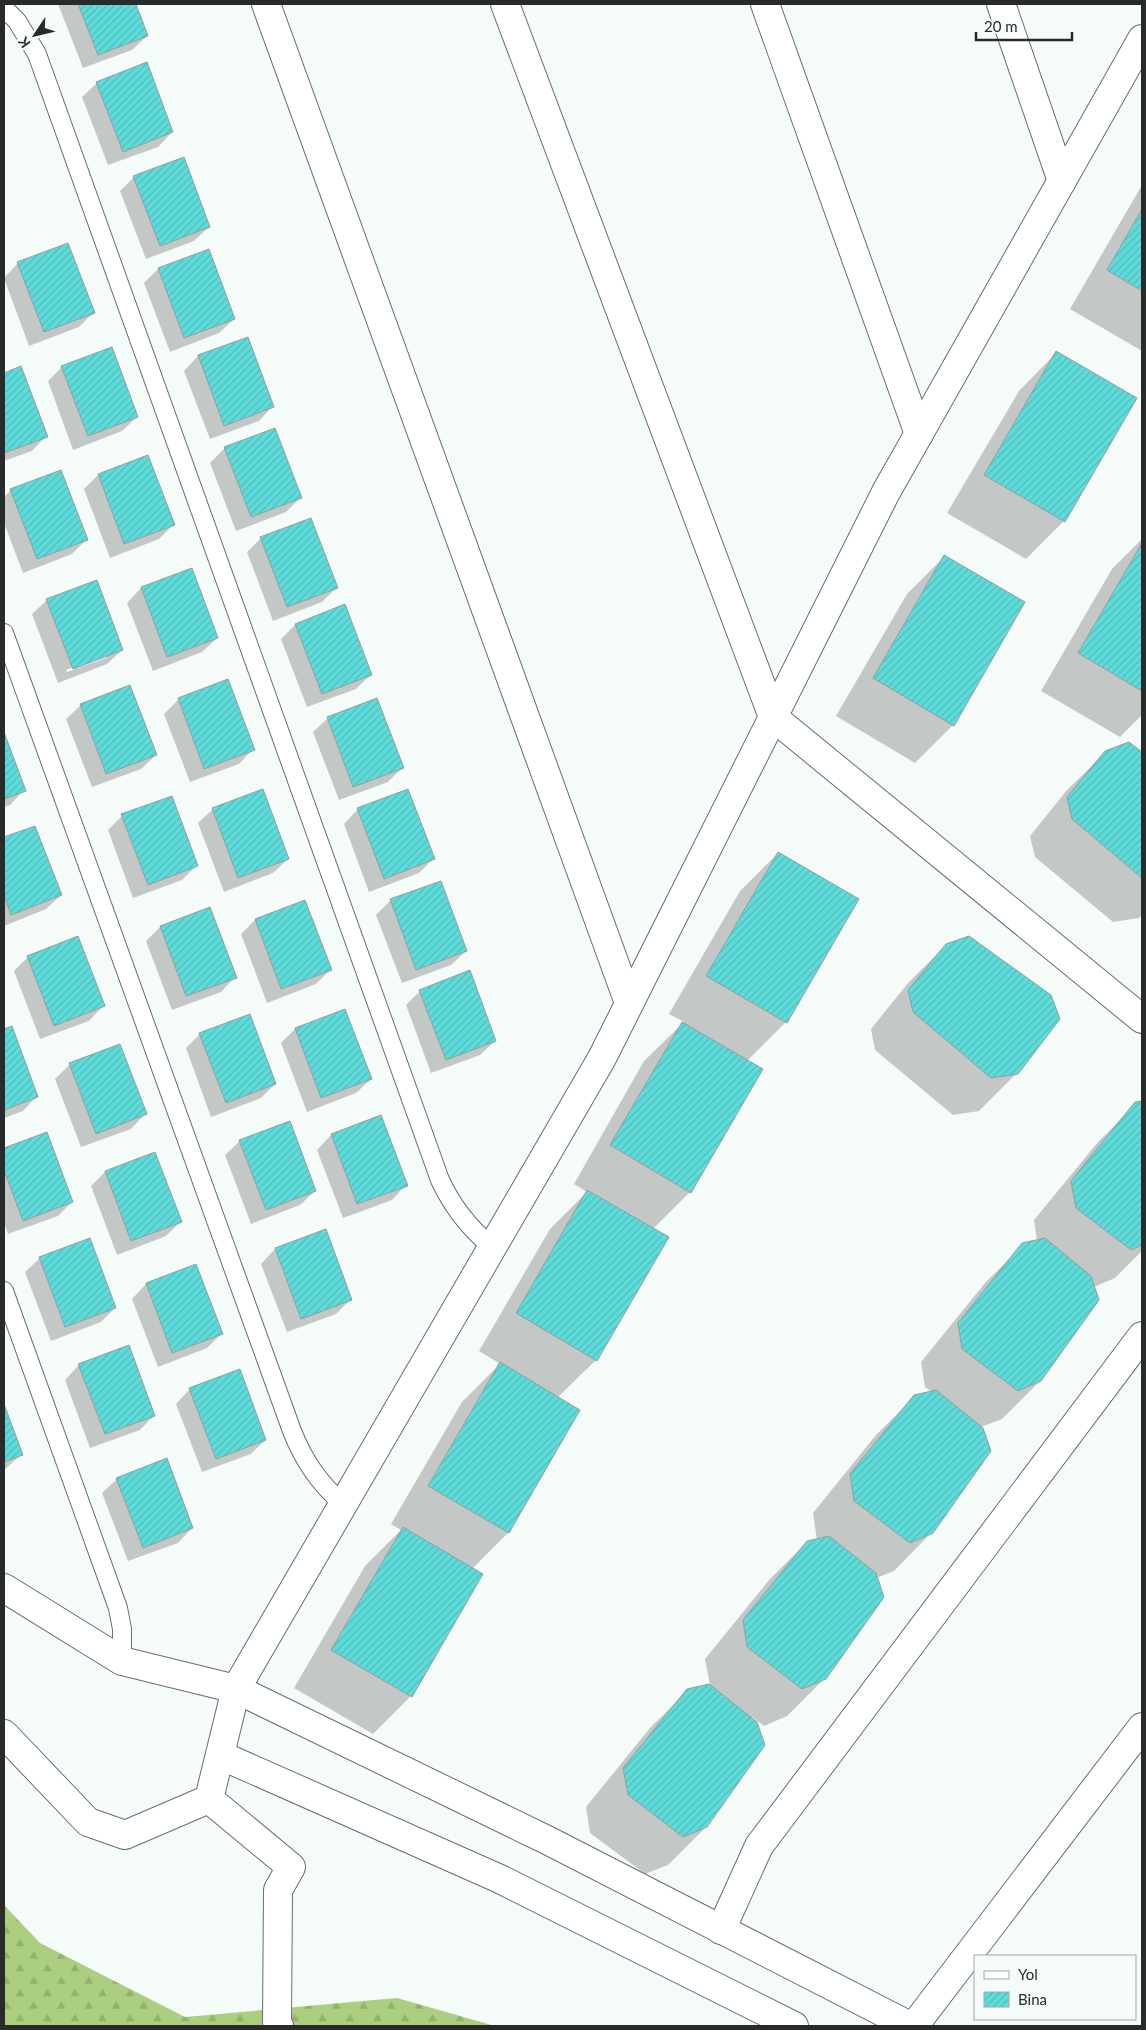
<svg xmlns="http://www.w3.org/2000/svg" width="1146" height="2030" font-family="Lato,sans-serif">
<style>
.forest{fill:url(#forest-firs)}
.shadow{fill:#0003;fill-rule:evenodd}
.building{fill:url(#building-hatch);stroke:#969d9d}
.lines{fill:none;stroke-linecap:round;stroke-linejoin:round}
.service-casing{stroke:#686e6c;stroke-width:20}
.minor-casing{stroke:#686e6c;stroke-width:30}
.tertiary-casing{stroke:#686e6c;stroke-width:30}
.service{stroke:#fff;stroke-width:18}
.minor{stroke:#fff;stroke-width:28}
.tertiary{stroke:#fff;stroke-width:28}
</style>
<defs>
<pattern id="forest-firs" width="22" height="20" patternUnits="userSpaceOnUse" patternTransform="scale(1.25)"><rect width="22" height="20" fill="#abce7f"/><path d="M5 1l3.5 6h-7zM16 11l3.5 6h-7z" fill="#93b16e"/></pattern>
<pattern id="building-hatch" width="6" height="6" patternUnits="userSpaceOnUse" patternTransform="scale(1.25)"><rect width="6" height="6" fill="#5edcda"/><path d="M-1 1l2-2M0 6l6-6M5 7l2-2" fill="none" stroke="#52bdbb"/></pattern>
</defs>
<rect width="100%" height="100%" fill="#f4fbf8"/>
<path class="forest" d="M4 1905 40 1943 185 2017 397 1998 495 2026H4Z"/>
<g class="shadow">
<path d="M58 4H135L147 36 132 50 83 68Z"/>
<path d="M97 83 172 132 158 147 108 165 82 97Z"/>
<path d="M134 177 209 227 194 241 146 259 120 191Z"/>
<path d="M1142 185V351L1070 309Z"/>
<path d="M18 263 93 313 79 327 29 346 4 278Z"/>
<path d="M158 269 234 319 219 333 170 352 144 283Z"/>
<path d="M247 338 273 406 259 421 210 439 184 371 198 356Z"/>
<path d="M1056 353 1064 521 1026 559 947 513 1019 391Z"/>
<path d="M62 367 137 417 122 431 73 450 48 381Z"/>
<path d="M21 368 46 436 32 451 4 461V374Z"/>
<path d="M225 448 300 498 286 512 236 531 210 463Z"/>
<path d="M98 475 173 525 159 539 110 558 84 489Z"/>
<path d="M11 490 86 540 72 554 23 573 4 523V497Z"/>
<path d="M261 538 336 588 322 602 273 621 247 552Z"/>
<path d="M1142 539V715L1120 737 1041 691 1112 569Z"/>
<path d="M945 556 953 725 915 763 836 716 907 594Z"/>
<path d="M191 570 217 638 202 652 153 671 127 603 141 588Z"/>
<path d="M47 600 122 650 107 664 58 683 32 614ZM106 655V658L67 672 66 670Z"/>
<path d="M345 606 370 675 356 689 307 707 281 639 295 625Z"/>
<path d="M227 681 253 749 239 764 190 782 164 714 178 700Z"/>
<path d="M81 705 156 755 141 769 92 787 66 719Z"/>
<path d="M328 718 403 767 388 782 339 800 313 732Z"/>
<path d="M4 735 24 790 10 805 4 807Z"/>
<path d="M1129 744 1142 754V915L1139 918 1113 922 1035 857 1030 836 1067 790 1106 752Z"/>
<path d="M213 809 288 859 273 873 224 892 198 823Z"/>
<path d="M358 809 433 859 419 873 369 892 344 824Z"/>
<path d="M122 816 197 865 182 880 133 898 108 830Z"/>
<path d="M35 827 61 895 46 909 4 926V839Z"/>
<path d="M778 853 786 1022 747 1061 690 1192 653 1229 596 1360 557 1398 579 1410 508 1533 472 1569 481 1574 411 1696 373 1734 294 1688 365 1566 401 1530 391 1524 462 1402 500 1364 479 1351 550 1229 587 1192 574 1184 644 1061 684 1022 669 1014 740 891Z"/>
<path d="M391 900 466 951 451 965 402 983 376 915Z"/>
<path d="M209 909 235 977 221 992 172 1010 146 941 160 927Z"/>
<path d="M255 920 330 970 316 984 267 1003 241 934Z"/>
<path d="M946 945 1017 1073 979 1111 953 1115 875 1050 871 1029 908 983Z"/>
<path d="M28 957 103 1006 89 1021 40 1039 14 971Z"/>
<path d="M420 991 495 1041 480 1055 431 1073 406 1005Z"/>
<path d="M11 1028 37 1096 23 1111 4 1118V1031Z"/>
<path d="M295 1029 371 1079 356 1093 307 1112 281 1043Z"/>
<path d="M200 1034 275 1084 261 1098 211 1117 186 1048Z"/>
<path d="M70 1064 145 1114 131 1129 81 1147 55 1079Z"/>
<path d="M1142 1102V1251L1115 1278 1094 1287 1040 1381 1002 1419 981 1427 932 1532 894 1571 876 1578 825 1678 787 1716 764 1726 752 1717 706 1827 668 1865 645 1874 590 1833 586 1807 650 1728 688 1690 710 1685 705 1659 769 1580 807 1542 817 1540 813 1513 876 1435 915 1396 932 1392 925 1387 921 1362 985 1283 1023 1245 1037 1241 1034 1220 1098 1142 1136 1104Z"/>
<path d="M380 1117 406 1185 392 1200 343 1218 317 1150 331 1135Z"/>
<path d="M46 1133 72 1202 58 1216 8 1234 4 1222V1149Z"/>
<path d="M240 1141 315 1191 300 1205 251 1224 225 1155Z"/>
<path d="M105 1172 180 1222 166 1236 117 1255 91 1186Z"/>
<path d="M325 1231 351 1299 336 1314 287 1332 261 1264 275 1249Z"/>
<path d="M40 1258 115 1308 101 1322 51 1341 25 1272Z"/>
<path d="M196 1266 221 1334 207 1348 158 1367 132 1299 146 1284Z"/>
<path d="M79 1365 154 1415 140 1430 90 1448 65 1380Z"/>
<path d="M190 1389 265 1440 251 1454 202 1472 176 1404Z"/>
<path d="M4 1408 21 1455 4 1470Z"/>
<path d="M117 1479 192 1528 178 1543 128 1561 102 1493Z"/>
</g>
<g class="building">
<path d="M78 4H136L148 36 98 55Z"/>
<path d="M147 62 173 132 123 152 96 82Z"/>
<path d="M184 157 210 227 160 246 133 176Z"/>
<path d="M1142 209V291L1107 270Z"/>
<path d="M68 243 95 313 44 332 17 262Z"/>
<path d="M209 249 235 319 184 338 158 268Z"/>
<path d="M248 337 274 407 224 426 198 355Z"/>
<path d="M112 347 138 417 88 436 61 366Z"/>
<path d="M1056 351 1137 398 1065 522 984 475Z"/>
<path d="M21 366 48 437 4 453V373Z"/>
<path d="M275 428 302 498 251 517 224 447Z"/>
<path d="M148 455 175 525 124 544 98 474Z"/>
<path d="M61 470 88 540 37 559 10 489Z"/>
<path d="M311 518 338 588 287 607 260 537Z"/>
<path d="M1142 543V691L1078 653Z"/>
<path d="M944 555 1025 602 954 726 873 678Z"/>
<path d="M192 568 218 638 167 657 141 587Z"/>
<path d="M97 580 123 650 73 669 46 599Z"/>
<path d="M345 604 372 675 322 694 295 624Z"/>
<path d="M228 679 255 750 204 769 178 698Z"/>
<path d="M130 685 157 755 106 774 80 704Z"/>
<path d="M377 698 404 768 353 787 327 717Z"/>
<path d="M4 732 26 791 4 799Z"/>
<path d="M1129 742 1142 752V878L1072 819 1067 797 1105 751Z"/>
<path d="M263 789 289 859 238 878 212 808Z"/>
<path d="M408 789 435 859 384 879 357 808Z"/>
<path d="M172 796 198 866 148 885 121 814Z"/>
<path d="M35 826 62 895 11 915 4 895V837Z"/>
<path d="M778 852 859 899 787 1023 706 976Z"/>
<path d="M441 881 467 951 416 970 390 899Z"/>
<path d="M305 900 332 970 281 989 255 919Z"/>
<path d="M210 907 237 978 186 996 160 926Z"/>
<path d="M78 936 105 1006 54 1026 27 956Z"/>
<path d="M969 936 1051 995 1060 1019 1018 1074 991 1078 913 1012 908 990 946 944Z"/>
<path d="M470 970 496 1041 446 1060 419 990Z"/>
<path d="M345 1009 372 1079 321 1098 295 1028Z"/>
<path d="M250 1014 276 1084 226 1103 199 1033Z"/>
<path d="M682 1022 763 1069 691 1193 610 1145Z"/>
<path d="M12 1026 38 1097 4 1110V1029Z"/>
<path d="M120 1044 147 1114 96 1134 69 1063Z"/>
<path d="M1142 1101V1245L1131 1250 1076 1208 1071 1181 1135 1102Z"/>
<path d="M381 1115 408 1186 357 1204 331 1134Z"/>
<path d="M290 1121 316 1191 266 1210 239 1140Z"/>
<path d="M47 1132 73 1202 23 1221 4 1170V1148Z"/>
<path d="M155 1152 182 1222 131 1241 105 1171Z"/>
<path d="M587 1190 669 1237 597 1361 516 1313Z"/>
<path d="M326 1229 352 1300 301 1319 275 1248Z"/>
<path d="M90 1238 116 1308 65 1327 39 1257Z"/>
<path d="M1045 1238 1091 1276 1099 1300 1041 1381 1018 1391 962 1349 958 1323 1022 1243Z"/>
<path d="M196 1264 223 1334 172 1353 146 1283Z"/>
<path d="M129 1345 155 1416 105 1434 78 1364Z"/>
<path d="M500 1362 580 1410 509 1533 428 1486Z"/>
<path d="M240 1369 266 1440 216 1459 189 1388Z"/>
<path d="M936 1390 983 1428 991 1451 933 1533 910 1543 854 1501 850 1474 914 1395Z"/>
<path d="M4 1404 23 1455 4 1462Z"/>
<path d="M167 1458 193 1528 143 1548 116 1478Z"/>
<path d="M403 1527 483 1574 412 1697 331 1650Z"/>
<path d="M829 1536 876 1573 884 1597 826 1679 802 1689 747 1647 743 1620 807 1541Z"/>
<path d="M709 1684 757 1722 765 1745 707 1827 683 1837 628 1795 623 1768 687 1689Z"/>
</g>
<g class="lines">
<g class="service-casing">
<g id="service">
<path d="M4 8 17 21 37 54 440 1180C453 1208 469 1228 492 1247"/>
<path d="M4 633 292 1431C304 1461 319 1483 343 1504"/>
<path d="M4 1291 118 1608 122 1629V1661"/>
</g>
</g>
<g class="minor-casing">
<g id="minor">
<path d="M266 4 629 1003"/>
<path d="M505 4 773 717 1142 1019"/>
<path d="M765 4 919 434"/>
<path d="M1001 4 1062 181"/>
<path d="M4 1588 122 1661 236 1689 209 1799"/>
<path d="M236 1689 602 1058 886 492 1142 39"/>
<path d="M4 1734 88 1822 125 1835 209 1799 291 1867 278 1890 277 2022 279 2026"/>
<path d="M721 1930 759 1846 1142 1336"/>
<path d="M914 2026 1142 1727"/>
</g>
</g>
<g class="tertiary-casing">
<g id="tertiary">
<path d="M236 1689 547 1840 910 2026"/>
<path d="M220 1755 500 1879 794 2026"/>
</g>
</g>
<use href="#service" class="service"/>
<use href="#minor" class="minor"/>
<use href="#tertiary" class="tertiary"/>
</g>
<rect width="1146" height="2030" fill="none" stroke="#282b2a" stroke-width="10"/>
<rect x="974" y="1955" width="162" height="65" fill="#f4fbf8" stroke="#a2a8a6"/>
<rect x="984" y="1971" width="25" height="8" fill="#ffffff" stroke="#a2a8a6"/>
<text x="1018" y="1980" font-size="15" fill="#282b2a">Yol</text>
<rect x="984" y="1992" width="25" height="15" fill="url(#building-hatch)" stroke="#a2a8a6"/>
<text x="1018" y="2005" font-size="15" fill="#282b2a">Bina</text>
<g transform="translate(35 35) rotate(235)" stroke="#f4fbf8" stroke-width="4" paint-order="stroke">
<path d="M0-4L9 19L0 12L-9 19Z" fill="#282b2a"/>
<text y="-8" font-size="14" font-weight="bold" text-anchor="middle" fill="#282b2a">K</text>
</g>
<path d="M976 32v8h96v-8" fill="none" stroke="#282b2a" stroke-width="2.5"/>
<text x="984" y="32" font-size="15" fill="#282b2a" stroke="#f4fbf8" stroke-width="4" paint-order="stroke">20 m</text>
</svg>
